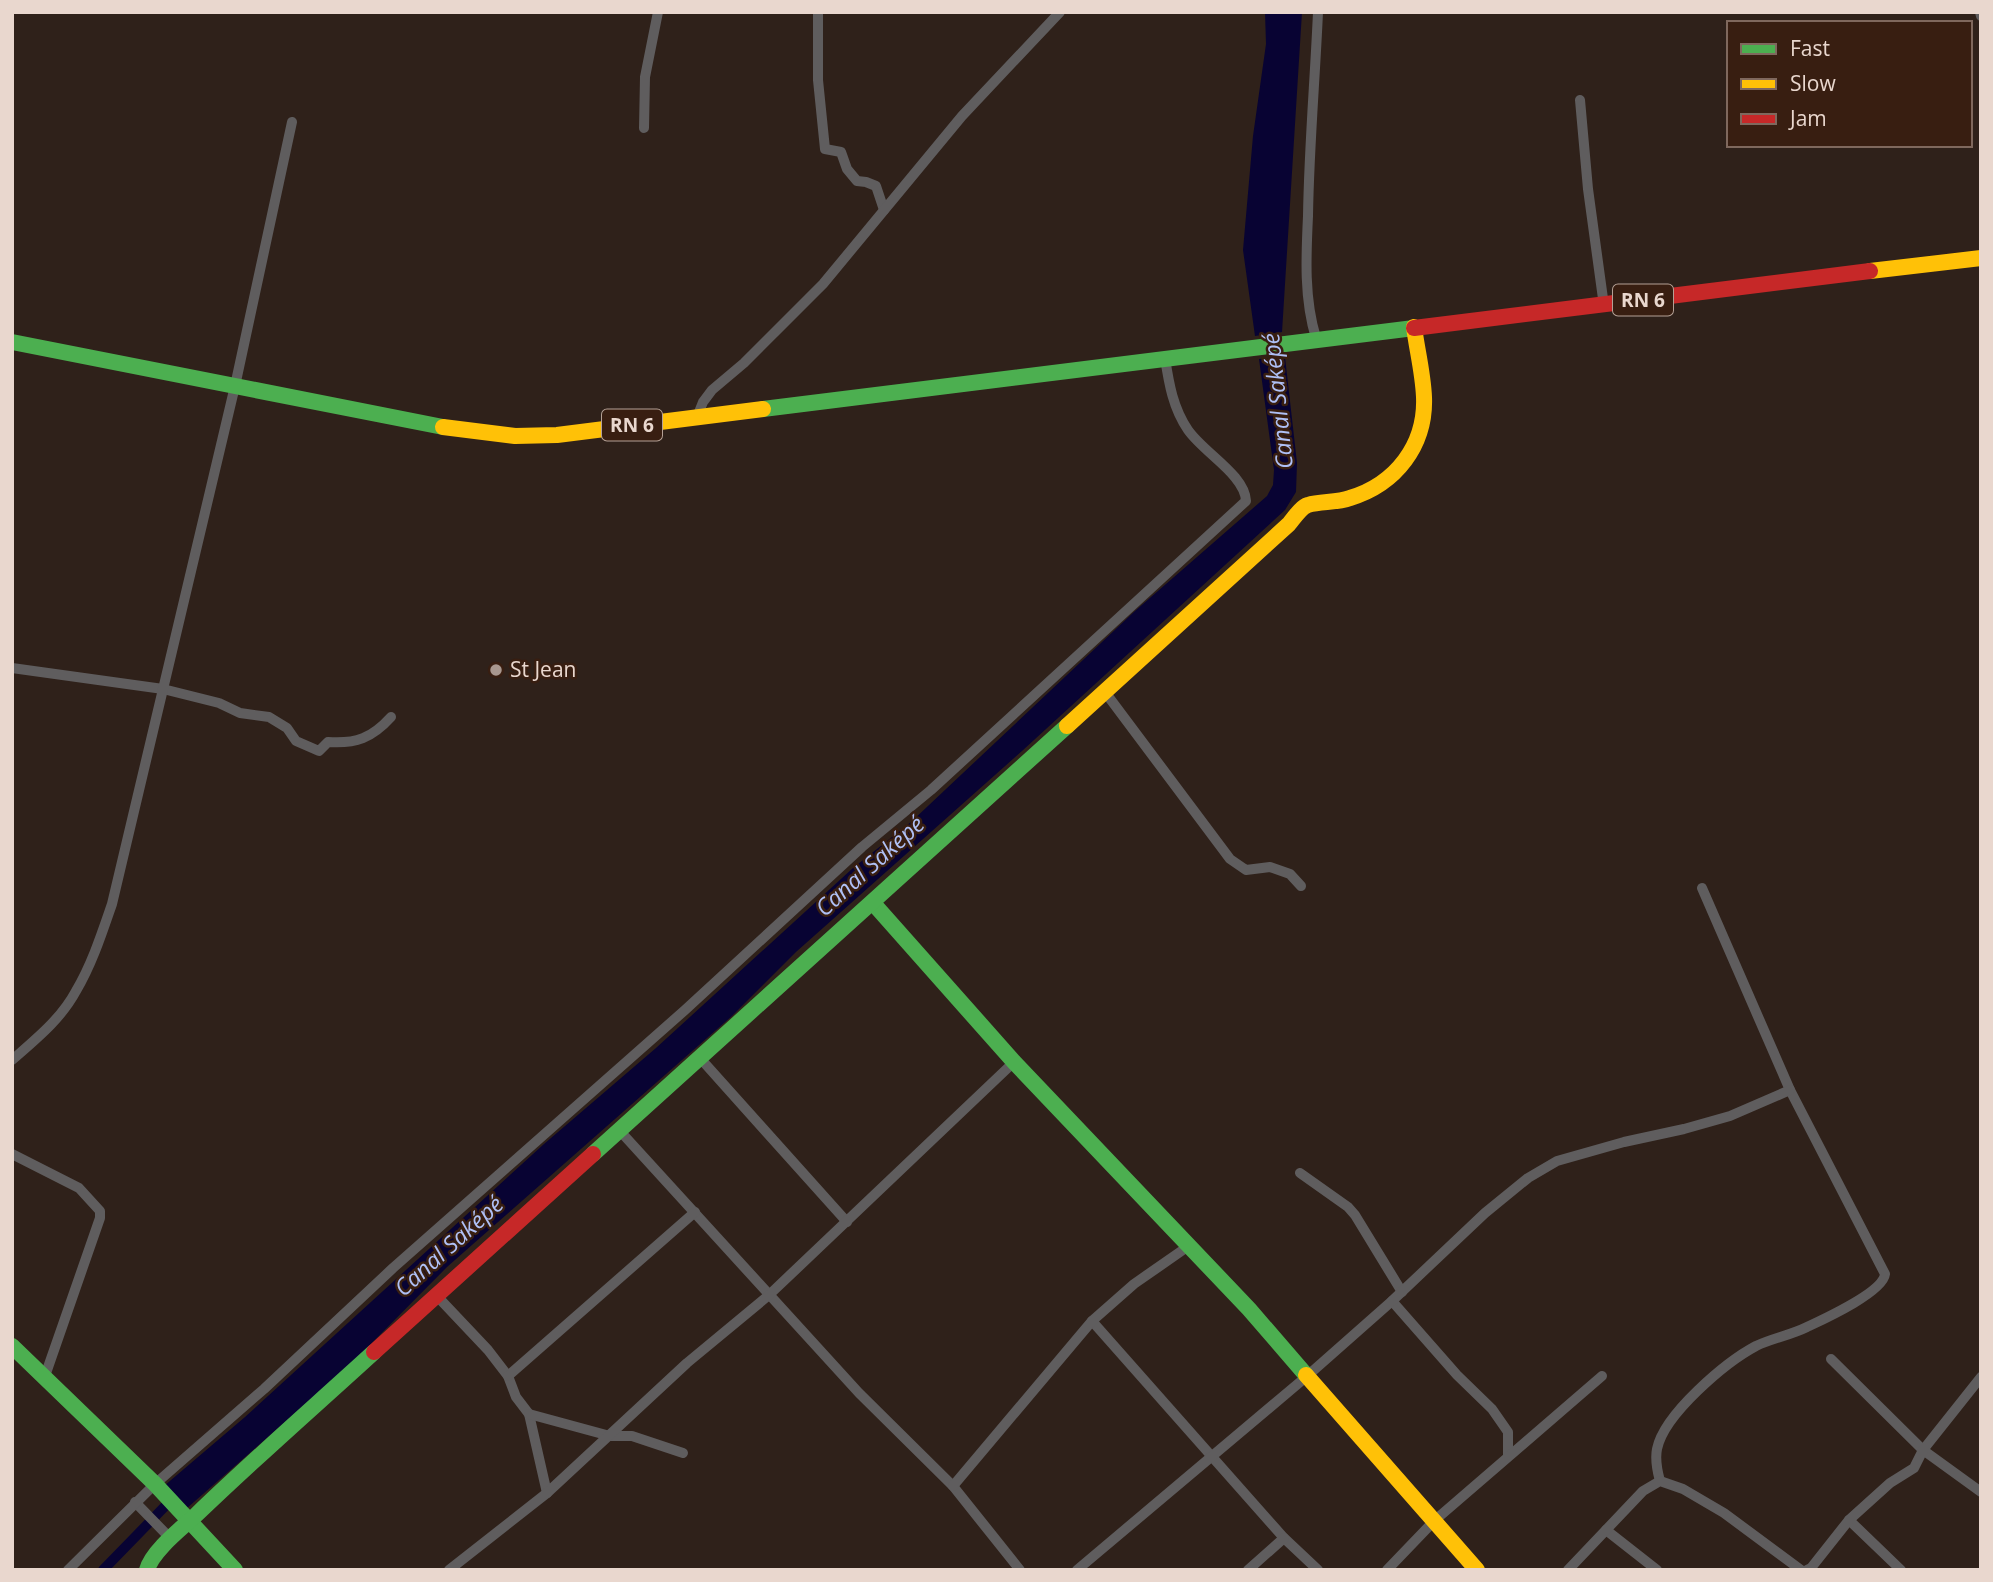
<svg xmlns="http://www.w3.org/2000/svg" width="1993" height="1582" font-family="'Open Sans',sans-serif">
<style>
.water{fill:#080333}
.lines{fill:none;stroke-linecap:round;stroke-linejoin:round}
.canal{stroke:#080333;stroke-width:10}
.street{stroke:#5f5d5e;stroke-width:10}
.fast{stroke:#4caf50;stroke-width:16}
.slow{stroke:#ffc107;stroke-width:16}
.jam{stroke:#c62828;stroke-width:16}
.poi-dot{fill:#a8978f;stroke:#381e11;stroke-width:2.5}
.labels{text-anchor:middle;stroke-width:5;stroke-linejoin:round;paint-order:stroke}
.shield{fill:#381e11;stroke:#b4a095;stroke-width:2}
.shield-label{font-size:19px;font-weight:bold;fill:#e9d7ce}
.poi-label{font-size:21px;fill:#e9d7ce;stroke:#381e11;text-anchor:start}
.water-label{font-size:23px;font-style:italic;fill:#afc0f6;stroke:#381e11}
</style>
<rect width="100%" height="100%" fill="#2f211a"/>
<g class="water">
<path d="M1265 12H1302L1282 332 1255 336 1243 250 1253 136 1266 44Z"/>
<path d="M1285 357 1297 463 1296 492 1285 510 1022 751 796 952 732 1016 447 1267 352 1363 186 1509 164 1486 245 1417 544 1144 656 1048 853 868 911 822 1135 611 1267 496 1273 485 1274 470 1259 359Z"/>
</g>
<g class="lines">
<path class="canal" d="M103 1570 174 1497"/>
<g class="street">
<path d="M818 12V80L825 149 841 152 847 169 857 181 866 182 876 186 884 210"/>
<path d="M1980 12 1981 16"/>
<path d="M1580 100 1588 189 1604 306"/>
<path d="M644 128 645 77 658 12"/>
<path d="M1316 338C1304 299 1306 257 1308 216 1309 148 1315 80 1318 12"/>
<path d="M697 417 703 402 712 390 744 363 823 284 962 116 1060 12"/>
<path d="M12 668 163 689 219 703 240 713 269 717 287 728 296 741 319 751 328 742C356 744 372 738 391 717"/>
<path d="M1105 692 1230 859 1246 870 1270 867 1290 874 1301 886"/>
<path d="M700 1058 847 1222"/>
<path d="M12 1060C36 1039 61 1019 76 991 92 964 102 933 112 904L235 386 292 122"/>
<path d="M620 1131 859 1393 953 1486 1020 1570"/>
<path d="M12 1154 79 1188 100 1211V1218L45 1376"/>
<path d="M1300 1173 1348 1207 1355 1215 1402 1292"/>
<path d="M436 1295 488 1350 508 1376 516 1397 529 1414 547 1493"/>
<path d="M1392 1301 1457 1375 1492 1409 1508 1432V1455"/>
<path d="M1092 1321 1284 1538 1318 1570"/>
<path d="M1831 1359 1923 1450 1981 1492"/>
<path d="M508 1376 695 1212"/>
<path d="M529 1414 610 1436H632L683 1453"/>
<path d="M1660 1481C1657 1470 1655 1459 1657 1449 1664 1414 1726 1362 1756 1346 1773 1338 1791 1335 1807 1327 1824 1319 1883 1292 1885 1274L1790 1090 1702 888"/>
<path d="M953 1486 1092 1321 1134 1284 1190 1245"/>
<path d="M135 1502 171 1539"/>
<path d="M1849 1520 1901 1570"/>
<path d="M1606 1530 1657 1570"/>
<path d="M68 1570 155 1484 264 1389 393 1268 685 1010 862 847 931 790 1246 501C1245 475 1204 453 1188 430 1173 408 1169 384 1165 358"/>
<path d="M449 1570 547 1493 687 1363 769 1295 1014 1062"/>
<path d="M1077 1570 1306 1377 1392 1301 1485 1213 1528 1178 1557 1161 1624 1142 1684 1129 1730 1116 1790 1090"/>
<path d="M1248 1570 1284 1538"/>
<path d="M1387 1570 1434 1521 1602 1376"/>
<path d="M1568 1570 1643 1491 1660 1481 1683 1489 1724 1513 1801 1570"/>
<path d="M1807 1570 1811 1568 1849 1520 1890 1483 1914 1468 1923 1450 1981 1377"/>
</g>
<g class="fast">
<path d="M12 342 443 427"/>
<path d="M763 409 1414 328"/>
<path d="M873 903 1014 1062 1249 1309 1306 1375"/>
<path d="M593 1154 1067 726"/>
<path d="M12 1346 155 1484 235 1570"/>
<path d="M147 1570C152 1551 182 1528 196 1515 254 1459 315 1406 374 1352"/>
</g>
<g class="slow">
<path d="M1870 271 1981 258"/>
<path d="M443 427 515 436 557 435 763 409"/>
<path d="M1067 726 1289 524C1294 518 1301 507 1308 505 1320 501 1337 503 1350 498 1396 484 1426 445 1424 397 1423 373 1417 350 1414 327"/>
<path d="M1306 1375 1477 1570"/>
</g>
<g class="jam">
<path d="M1414 328C1566 310 1718 289 1870 271"/>
<path d="M374 1352 593 1154"/>
</g>
</g>
<circle class="poi-dot" cx="496" cy="670" r="7"/>
<g class="labels">
<g class="shield">
<rect x="1613" y="284.5" width="60" height="31" rx="5"/>
<rect x="602" y="409.5" width="60" height="31" rx="5"/>
</g>
<g class="shield-label">
<text x="1643" y="307">RN 6</text>
<text x="632" y="432">RN 6</text>
</g>
<g class="poi-label">
<text x="510" y="677">St Jean</text>
</g>
<g class="water-label">
<text transform="translate(1278 401) rotate(-96)" y="8">Canal Saképé</text>
<text transform="translate(870 866) rotate(-42)" y="8">Canal Saképé</text>
<text transform="translate(449 1246) rotate(-42)" y="8">Canal Saképé</text>
</g>
</g>
<rect width="1993" height="1582" fill="none" stroke="#e9d7ce" stroke-width="28"/>
<rect x="1727" y="21" width="245" height="126" fill="#381e11" stroke="#7f685d" stroke-width="2"/>
<rect x="1741" y="44" width="35" height="10" fill="#4caf50" stroke="#7f685d" stroke-width="2"/>
<text x="1790" y="56" font-size="21" fill="#e9d7ce">Fast</text>
<rect x="1741" y="79" width="35" height="10" fill="#ffc107" stroke="#7f685d" stroke-width="2"/>
<text x="1790" y="91" font-size="21" fill="#e9d7ce">Slow</text>
<rect x="1741" y="114" width="35" height="10" fill="#c62828" stroke="#7f685d" stroke-width="2"/>
<text x="1790" y="126" font-size="21" fill="#e9d7ce">Jam</text>
</svg>
